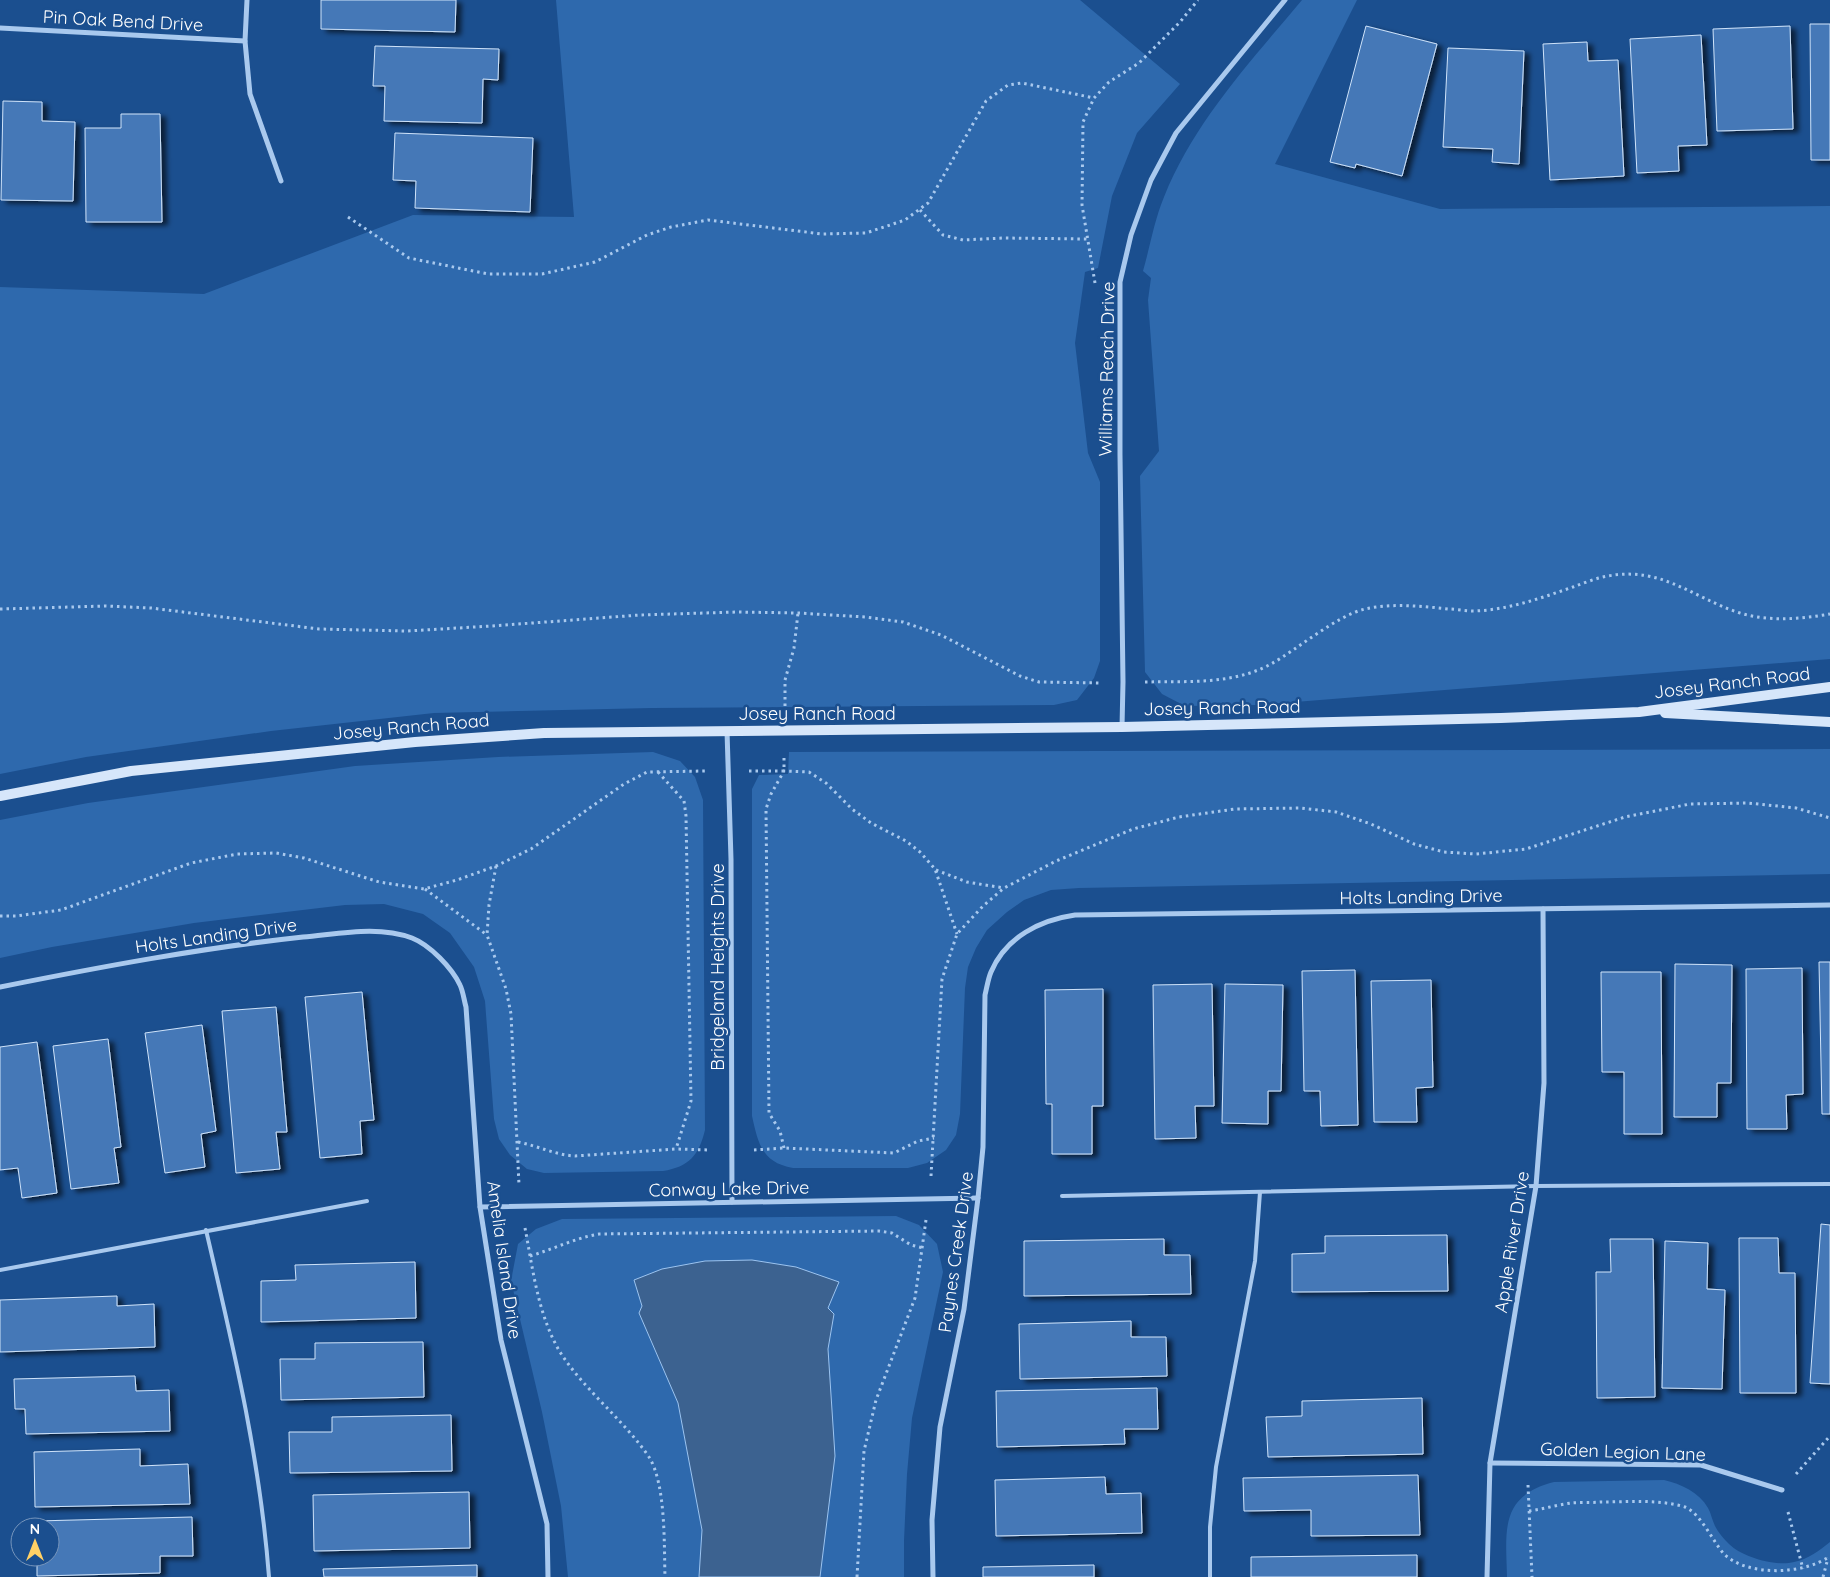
<svg xmlns="http://www.w3.org/2000/svg" width="1830" height="1577" font-family="Quicksand,sans-serif">
<style>
.green{fill:#2e69ad}
.water{fill:#3c6290;stroke:#9cc4f0}
.building{fill:#4478b7;stroke:#cfe3fa;filter:url(#shadow)}
.lines{fill:none;stroke-linecap:round;stroke-linejoin:round}
.path{stroke:#a9c9ee;stroke-width:3;stroke-dasharray:2.5 4;stroke-linecap:butt}
.lane{stroke:#a9c9ee;stroke-width:4}
.street{stroke:#a9c9ee;stroke-width:5}
.secondary{stroke:#d6e6fa;stroke-width:10}
.labels{text-anchor:middle;stroke-width:5;stroke-linejoin:round;paint-order:stroke}
.street-label{font-size:18px;fill:#fff;stroke:#1b4f8f}
</style>
<defs>
<filter id="shadow"><feDropShadow dx="5.5" dy="3" stdDeviation="2.5" flood-color="#0009"/></filter>
</defs>
<rect width="100%" height="100%" fill="#1b4f8f"/>
<g class="green">
<path d="M556 0H1080L1180 84 1137 133 1112 196 1098 268 1085 272 1075 343 1088 453 1100 482V661L1094 678 1077 700 1054 705 652 708 434 713 271 731 86 757 0 774V287L204 294 413 215 574 217Z"/>
<path d="M1302 0H1357L1275 164 1440 209 1830 206V659L1258 705 1185 706 1162 694 1145 672 1140 476 1159 451 1148 300 1151 278 1143 271C1150 247 1154 221 1164 197 1194 122 1250 62 1302 0Z"/>
<path d="M1830 749V874L1079 888 1051 890 1024 900 1007 912 987 930 976 948 968 967 965 988 960 1114 956 1135 946 1150 927 1163 908 1168H793C762 1163 758 1143 752 1116V789L759 775 788 774 789 752Z"/>
<path d="M653 752 680 761 695 777 703 800 705 1130C699 1155 689 1167 663 1171L544 1173 527 1169 510 1155 499 1139 494 1119 485 1001 474 967 450 933 423 914 384 904 345 905 194 923 52 947 0 958V820L88 803 355 766 498 757Z"/>
<path d="M896 1216 919 1225 937 1244 943 1272 912 1418 907 1474 904 1541V1577H568L561 1506 542 1412 511 1281 518 1244 536 1229 562 1219Z"/>
<path d="M1664 1480C1681 1484 1699 1492 1708 1508 1711 1513 1712 1520 1715 1526 1718 1532 1724 1539 1729 1544 1742 1557 1776 1567 1794 1562 1808 1559 1819 1551 1830 1542V1577H1507C1506 1531 1499 1496 1554 1482Z"/>
</g>
<path class="water" d="M752 1260 796 1267 839 1282 828 1308 834 1314 828 1349 835 1456 820 1577H699L702 1530 678 1403 639 1313 642 1306 634 1280 662 1269 705 1261Z"/>
<g class="building">
<path d="M321 0H456L455 32 321 29Z"/>
<path d="M1810 24H1830V160H1811Z"/>
<path d="M1366 26 1437 44 1402 176 1356 164 1355 168 1330 162Z"/>
<path d="M1790 26 1793 129 1717 131 1713 29Z"/>
<path d="M1701 35 1707 145 1678 146 1679 171 1637 173 1630 39Z"/>
<path d="M1587 42 1588 61 1618 60 1624 176 1550 180 1543 44Z"/>
<path d="M375 46 499 49 498 80 483 79 482 123 384 121 385 86H373Z"/>
<path d="M1448 48 1524 51 1519 164 1492 162 1493 149 1443 147Z"/>
<path d="M3 101 42 102V121L75 122 73 201 1 200Z"/>
<path d="M121 114H160L162 222H86L85 128H121Z"/>
<path d="M395 133 533 138 530 212 415 208 416 181 393 180Z"/>
<path d="M1819 962H1830V1114H1822Z"/>
<path d="M1675 964 1732 965 1731 1083H1717V1117H1674Z"/>
<path d="M1802 968 1803 1094 1786 1095 1787 1129H1747L1746 969Z"/>
<path d="M1355 970 1358 1125 1321 1126 1320 1091H1304L1302 971Z"/>
<path d="M1601 972H1661L1662 1134H1624V1072H1602Z"/>
<path d="M1431 980 1433 1087 1416 1088 1417 1122H1374L1371 981Z"/>
<path d="M1212 984 1214 1106H1195L1196 1138 1155 1139 1153 985Z"/>
<path d="M1225 984 1283 985 1281 1091H1268V1124L1222 1123Z"/>
<path d="M1103 989V1106H1092V1154H1052V1104H1046L1045 990Z"/>
<path d="M362 992 374 1120 360 1121 362 1154 320 1158 305 997Z"/>
<path d="M276 1007 287 1132H276L280 1169 236 1173 222 1011Z"/>
<path d="M202 1025 216 1131 201 1134 205 1167 165 1173 145 1033Z"/>
<path d="M108 1039 121 1147 114 1148 119 1183 71 1189 53 1046Z"/>
<path d="M37 1042 57 1193 22 1198 18 1168 0 1170V1047Z"/>
<path d="M1821 1224 1830 1225V1384L1810 1383Z"/>
<path d="M1447 1235 1448 1291 1292 1292V1254L1325 1253V1236Z"/>
<path d="M1739 1238H1778L1779 1273H1795L1796 1393H1740Z"/>
<path d="M1164 1239V1255H1190L1191 1294 1024 1296V1241Z"/>
<path d="M1610 1239H1653L1655 1397 1597 1398 1596 1272H1611Z"/>
<path d="M1665 1241 1708 1243 1707 1289 1725 1290 1722 1389 1662 1388Z"/>
<path d="M415 1262 416 1318 261 1322V1281L296 1280 295 1265Z"/>
<path d="M117 1296V1306L154 1304 155 1347 0 1352V1300Z"/>
<path d="M1131 1321V1337H1166L1167 1376 1020 1379 1019 1324Z"/>
<path d="M423 1342 424 1397 281 1400 280 1359H315V1343Z"/>
<path d="M135 1376 136 1391 169 1390 170 1431 26 1434 25 1409H15L14 1379Z"/>
<path d="M1157 1388 1158 1429H1124L1125 1444 997 1447 996 1391Z"/>
<path d="M1422 1398 1423 1454 1268 1457 1266 1417 1302 1416V1401Z"/>
<path d="M451 1415 452 1471 290 1473 289 1432H332V1417Z"/>
<path d="M140 1449V1466L188 1464 190 1504 35 1507 34 1452Z"/>
<path d="M1418 1475 1420 1535 1311 1536V1510L1244 1511 1243 1478Z"/>
<path d="M1105 1477 1106 1494 1141 1493 1142 1533 996 1536 995 1480Z"/>
<path d="M469 1492 470 1548 314 1551 313 1495Z"/>
<path d="M192 1517 193 1556H160V1573L37 1576V1557H50V1527H37L36 1521Z"/>
<path d="M1417 1555V1577H1251V1557Z"/>
<path d="M477 1565V1577H324L323 1569Z"/>
<path d="M1094 1565V1577H983V1567Z"/>
</g>
<g class="lines">
<g class="path">
<path d="M920 210 943 235 963 240 1004 238 1087 239"/>
<path d="M348 217 409 258 488 274H542L595 262 647 235 671 227 708 220 822 234 866 233 905 220 928 203 986 101 1008 85 1022 83 1094 98"/>
<path d="M1095 283 1082 205 1083 122 1094 98 1109 82 1139 63 1180 22 1198 0"/>
<path d="M0 609 106 606 151 608 319 629 407 631 492 626 640 615 737 612 798 613 865 617 903 622 941 635 1020 676 1039 682 1101 683"/>
<path d="M1145 682C1188 681 1232 685 1271 664 1298 649 1336 616 1365 609 1392 603 1420 606 1448 609 1456 609 1465 611 1474 611 1508 610 1541 598 1573 587 1584 583 1596 578 1608 576 1662 566 1693 598 1740 613 1770 622 1800 619 1830 614"/>
<path d="M785 706V680L794 648 798 613"/>
<path d="M749 771H784V755"/>
<path d="M658 772 684 801 686 816 691 1101 676 1149"/>
<path d="M496 866 489 905 487 935 506 989 511 1014 519 1185"/>
<path d="M936 870 967 882 1004 888"/>
<path d="M425 889 487 935"/>
<path d="M0 916H16L61 910 191 863 237 854 276 853 304 858 379 882 424 889 457 880 496 866 531 849 624 784 647 772 705 771"/>
<path d="M518 1142C538 1146 556 1155 575 1156L676 1149 710 1150"/>
<path d="M784 1148 780 1131 769 1113 766 809 771 794 784 771 809 772 826 783 852 809 871 823 906 841 920 852 935 869 957 934"/>
<path d="M754 1150 784 1148 894 1153 918 1141 934 1138"/>
<path d="M931 1176 942 979 957 934 983 906 1004 888 1056 861 1133 829 1179 817 1235 809 1301 808 1336 812 1371 824 1414 844 1444 852 1476 854 1526 849 1625 817 1690 804 1748 803 1796 808 1830 818"/>
<path d="M525 1228C533 1270 538 1315 560 1352 585 1391 623 1419 649 1457 666 1484 664 1545 665 1577"/>
<path d="M530 1256C554 1249 575 1238 599 1234L879 1231 892 1233 911 1245 923 1248"/>
<path d="M1796 1474 1830 1436"/>
<path d="M1528 1485 1532 1577"/>
<path d="M1529 1511C1543 1509 1557 1505 1571 1503 1580 1502 1591 1503 1601 1502 1628 1502 1659 1499 1685 1507 1700 1513 1713 1541 1723 1553 1746 1577 1804 1575 1830 1556"/>
<path d="M1788 1512 1803 1569"/>
<path d="M857 1577 864 1451 876 1400 915 1298 926 1220"/>
<path d="M1823 1577 1828 1558"/>
</g>
<g class="lane">
<path d="M1062 1196 1536 1186 1830 1184"/>
<path d="M206 1230C233 1346 260 1458 269 1577"/>
<path d="M0 1270 367 1201"/>
<path d="M1210 1577V1527L1216 1467 1255 1261 1260 1192"/>
</g>
<g class="street">
<path d="M247 0 245 41 250 94 281 181"/>
<path d="M0 28 245 41"/>
<path d="M1122 727 1123 682 1120 455V282L1131 235 1151 180 1176 133 1285 0"/>
<path d="M727 731 731 859 732 1202"/>
<path d="M0 987C100 967 201 948 303 937 338 934 378 925 412 938 430 945 452 968 460 985 463 991 464 1000 466 1007L480 1207 501 1340 547 1524 548 1577"/>
<path d="M480 1207 978 1198"/>
<path d="M1490 1463 1701 1465 1782 1490"/>
<path d="M933 1577 932 1520 940 1427 964 1309 978 1198 983 1147 985 995C987 987 988 979 991 972 1006 937 1040 920 1075 915L1830 905"/>
<path d="M1487 1577 1490 1463 1536 1186 1544 1083 1543 909"/>
</g>
<g class="secondary">
<path d="M1665 713 1830 722"/>
<path d="M0 796 131 771 415 742 544 733 1122 727 1501 718 1639 712 1830 687"/>
</g>
</g>
<g class="labels">
<g class="street-label">
<text transform="translate(123 21) rotate(3)" y="6">Pin Oak Bend Drive</text>
<text transform="translate(1107 369) rotate(-89)" y="6">Williams Reach Drive</text>
<text transform="translate(1732 683) rotate(-7)" y="6">Josey Ranch Road</text>
<text transform="translate(1222 708) rotate(-1)" y="6">Josey Ranch Road</text>
<text x="817" y="720">Josey Ranch Road</text>
<text transform="translate(411 727) rotate(-5)" y="6">Josey Ranch Road</text>
<text transform="translate(1421 897) rotate(-1)" y="6">Holts Landing Drive</text>
<text transform="translate(216 936) rotate(-8)" y="6">Holts Landing Drive</text>
<text transform="translate(718 967) rotate(-90)" y="6">Bridgeland Heights Drive</text>
<text transform="translate(729 1189) rotate(-1)" y="6">Conway Lake Drive</text>
<text transform="translate(1512 1242) rotate(-81)" y="6">Apple River Drive</text>
<text transform="translate(956 1252) rotate(-82)" y="6">Paynes Creek Drive</text>
<text transform="translate(504 1260) rotate(82)" y="6">Amelia Island Drive</text>
<text transform="translate(1623 1452) rotate(2)" y="6">Golden Legion Lane</text>
</g>
</g>
<g transform="translate(35 1542)"><circle r="24" fill="#1b4f8f" stroke="#7695bc"/>
<path d="M0-4L9 19L0 12L-9 19Z" fill="#ffd166"/>
<text y="-8" font-size="14" font-weight="bold" text-anchor="middle" fill="#ffffff">N</text>
</g>
</svg>
